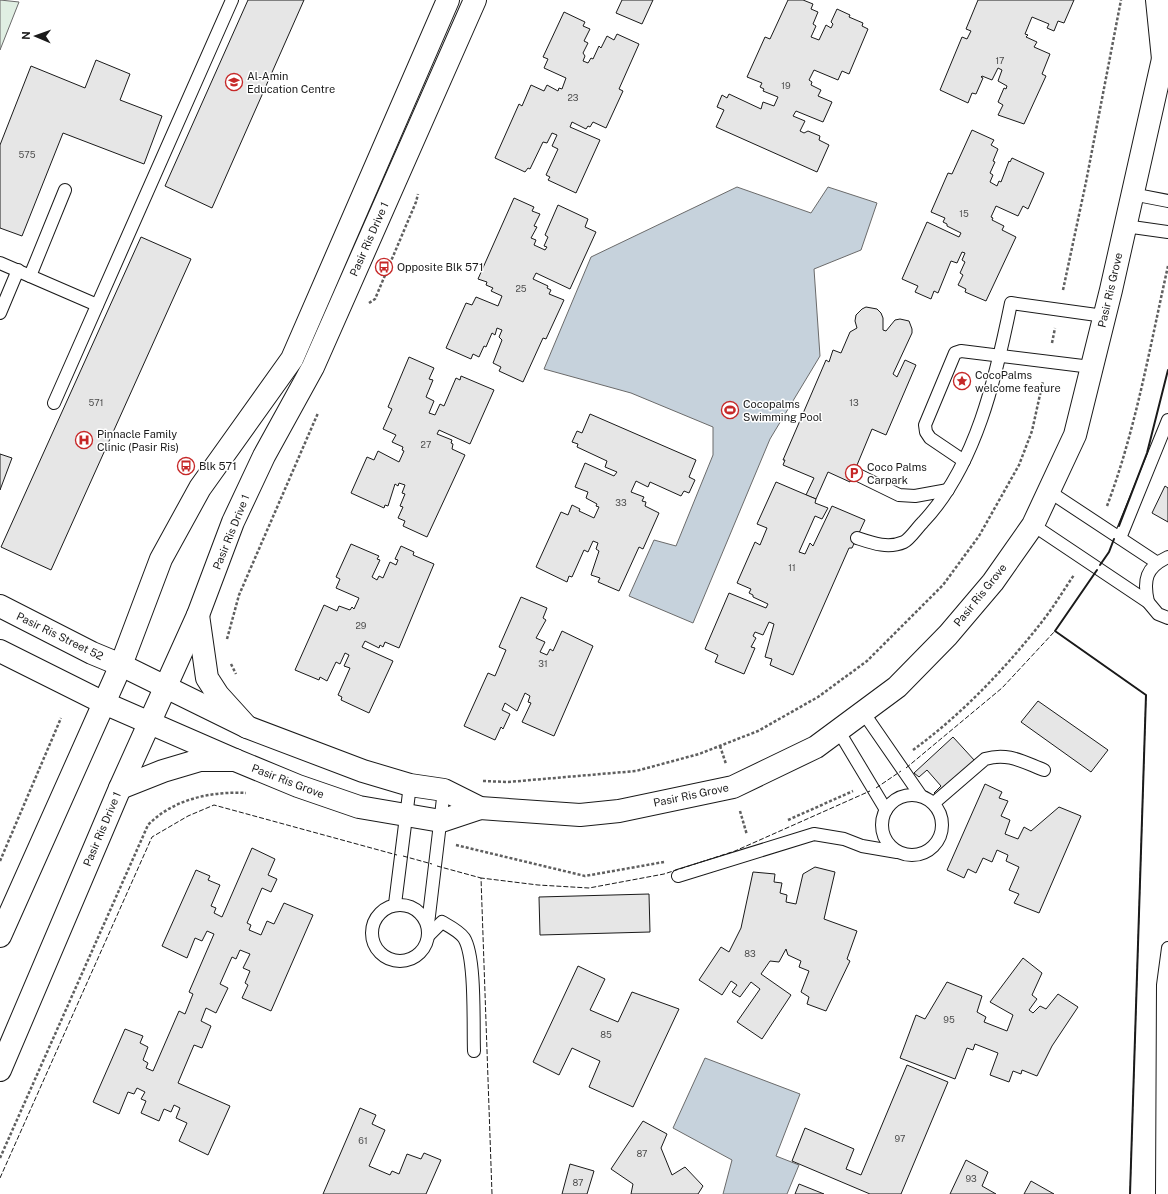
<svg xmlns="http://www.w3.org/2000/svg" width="1168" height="1194" font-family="'Public Sans',sans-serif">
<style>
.green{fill:#e0efe3;stroke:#6a6a6a}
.water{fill:#c6d2dc;stroke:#6a6a6a}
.building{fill:#e6e6e6;stroke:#1a1a1a}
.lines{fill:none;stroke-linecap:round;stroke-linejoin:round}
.service-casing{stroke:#1a1a1a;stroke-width:14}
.minor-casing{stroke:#1a1a1a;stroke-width:24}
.primary-casing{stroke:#1a1a1a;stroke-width:24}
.path{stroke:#5f5f5f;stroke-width:2.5;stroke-dasharray:3 2;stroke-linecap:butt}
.service{stroke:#fff;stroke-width:12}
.minor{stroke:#fff;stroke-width:22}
.primary{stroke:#fff;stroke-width:22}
.fence{stroke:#1a1a1a;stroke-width:1;stroke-dasharray:5 2;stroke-linecap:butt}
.wall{stroke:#1a1a1a;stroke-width:2}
.labels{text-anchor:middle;stroke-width:3;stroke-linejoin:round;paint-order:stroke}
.number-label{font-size:9px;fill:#4d4d4d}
.poi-label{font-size:11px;fill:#1a1a1a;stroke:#fff;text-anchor:start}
.street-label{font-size:11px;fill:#1a1a1a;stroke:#fff}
</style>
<rect width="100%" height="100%" fill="#fff"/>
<path class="green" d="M0 0 19 2 0 50Z"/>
<g class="water">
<path d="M737 187 811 213 828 187 877 203 861 250 814 269 820 356 770 439 693 623 629 596 654 540 676 546 713 455V427L631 393 544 369 591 257Z"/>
<path d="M705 1058 800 1094 776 1156 799 1165 787 1194H723L732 1160 673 1128Z"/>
</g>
<g class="building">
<path d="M248 0H304L212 208 165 186Z"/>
<path d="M622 0H653L642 24 616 13Z"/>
<path d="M788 0H803L813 4 811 9 818 12 813 24 816 26 811 37 819 40 826 25 831 28 833 24 831 22 837 9 850 15 849 17 863 23 862 26 868 29 849 74 842 71 838 80 814 70 809 80 812 82 811 85 821 90 818 96 832 102 823 122 796 111 793 116 805 121 800 131 804 133 808 131 820 136 819 140 829 145 817 172 716 127 724 110 717 107 722 95 727 98 729 94 761 109 763 102 774 106 778 97 763 91 764 89 760 87 762 83 747 77 765 37 770 39Z"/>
<path d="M978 0H1074L1064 23 1058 21 1054 31 1047 28 1049 24 1032 17 1025 34 1028 35 1026 37 1037 42 1034 47 1050 54 1042 74 1046 76 1024 124 998 115 1003 105 998 102 1004 88 1006 89 1007 86 998 81 1002 70 998 68 992 80 982 76 981 77 983 78 976 94 972 93 968 103 940 90 962 37 967 39 971 31 966 29Z"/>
<path d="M564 12 585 22 583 26 590 29 584 41 588 43 583 53 585 56 583 61 588 63 591 58 593 59 599 46 601 48 607 36 614 40 617 34 639 44 619 89 623 91 606 128 593 122 590 127 588 126 586 129 572 122 570 127 600 140 576 193 548 180 550 177 546 175 558 149 552 146 557 135 552 133 547 143 543 142 530 169 528 168 525 172 495 158 519 104 522 106 531 85 544 91 547 85 558 91 559 88 562 89 566 78 544 68 548 59 543 57Z"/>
<path d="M96 60 130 74 120 100 162 116 144 164 63 133 22 236 0 228V145L31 66 85 88Z"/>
<path d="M972 130 994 140 991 145 998 149 993 161 995 162 990 173 993 175 990 182 997 186 999 181 1001 182 1009 161 1010 162 1012 158 1044 173 1028 209 1023 206 1018 216 996 206 991 217 993 218 992 220 1004 226 1002 230 1016 237 986 301 965 292 966 289 958 285 963 275 960 273 965 262 962 260 965 253 962 252 957 263 951 261 938 293 934 291 931 299 915 292 918 286 902 279 927 222 959 237 961 233 947 226V224L943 222 945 218 931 212 948 173 952 174Z"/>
<path d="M514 198 534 207 532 211 540 214 534 226 537 227 531 238 536 240 534 245 545 250 547 247 544 246 548 237 545 235 558 205 588 219 585 227 596 232 570 289 536 273 533 279 548 286 547 288 551 290 549 294 564 300 546 339 543 338 523 382 499 371 501 367 493 363 502 340 499 337 502 330 497 328 495 335 492 333 486 347 484 346 479 357 473 354 471 359 446 348 466 303 472 305 476 297 498 306 502 296 491 291 493 288 486 285 487 282 478 279Z"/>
<path d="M141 237 191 259 51 570 1 547Z"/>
<path d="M866 307 877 309 881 313 883 318V330L886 331 895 320 900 319 909 321 912 329V333L893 374 897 377 905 360 916 365 886 435 872 429 850 482 828 472 816 499 806 495 814 478 783 465 785 460H783L826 360 829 362 833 350 841 353 850 332 857 328 855 321 856 315 862 309Z"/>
<path d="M409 357 434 368 429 379 433 380 426 397 434 401 429 413 435 415 440 404 444 406 456 378 460 380 461 376 494 390 470 444 439 430 437 434 452 440 451 443 453 444 452 449 465 455 427 537 403 526 405 521 398 518 403 507 400 506 405 494 402 493 405 485 399 483 398 486 395 484 388 506 385 505 384 508 351 493 367 457 374 460 378 451 399 462 404 451 402 450 403 447 392 442 396 435 383 429 392 409 388 407Z"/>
<path d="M590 414 696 460 689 477 695 480 689 493 684 491 681 496 650 482 648 487 636 481 631 492 644 497 642 501 646 502 645 506 659 513 643 549 639 547 619 591 598 582 600 578 591 575 599 551 596 549 598 543 593 541 588 552 584 550 572 577 569 576 567 582 536 567 561 512 568 515 572 505 580 509 579 511 594 518 599 507 596 506 597 504 586 498 588 492 575 487 585 463 614 476 617 472 605 467 607 461 577 447 578 444 572 442 577 431 582 433Z"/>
<path d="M0 454 12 458 0 490Z"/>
<path d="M776 482 816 499 815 503 828 508 822 519 815 516 799 552 805 554 810 543 813 546 832 506 865 520 852 548H849L793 675 770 665 772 659 765 657 774 624 769 622 763 635 755 632 753 636 756 638 751 647 755 648 744 674 715 662 718 655 705 649 729 593 766 608 768 604 753 597V595L749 593 751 589 737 583 755 542 760 545 767 528 757 524Z"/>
<path d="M1165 486 1168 488V522L1152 513Z"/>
<path d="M351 544 379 556 377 559 380 560 372 577 377 580 379 576 383 578 390 562 396 565 398 560 395 559 401 546 414 552 413 555 434 564 399 648 385 642 383 647 380 645 379 648 365 641 362 647 393 661 369 713 341 700 342 697 338 695 350 668 344 666 349 655 345 653 340 664 336 662 327 681 320 677 319 680 295 670 324 605 337 611 339 606 350 610 352 607 354 609 359 598 336 588 340 579 336 577Z"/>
<path d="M521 597 547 608 543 618 546 620 536 638 545 642 540 652 547 655 550 649 553 651 562 631 593 646 554 736 522 722 531 703 528 702 530 696 525 693 517 711 505 703 502 710 510 714 503 729 501 727 495 740 464 726 488 673 495 676 506 650 499 647Z"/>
<path d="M1038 701 1108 750 1091 772 1021 722Z"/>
<path d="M953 737 975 761 937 796 934 793 941 786 927 770 919 777 914 773Z"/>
<path d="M985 784 1002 792 999 798 1008 801 1001 816 1010 820 1005 834 1018 839 1024 827 1031 831 1059 807 1081 816 1039 913 1014 903 1019 894 1009 890 1019 867 1006 861 1008 855 997 850 992 862 983 858 976 873 968 869 964 878 947 870Z"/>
<path d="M252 848 275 859 268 875 277 879 271 892 262 888 247 923 251 925 249 930 261 935 267 921 274 924 284 903 313 915 271 1011 242 998 248 985 245 983 250 971 243 968 250 954 240 950 236 959 232 957 220 984 228 988 216 1013 206 1008 201 1021 211 1026 202 1048 194 1045 178 1083 230 1106 208 1155 179 1141 187 1123 176 1118 180 1108 174 1105 171 1112 164 1109 159 1121 141 1113 146 1101 141 1099 145 1092 137 1088 134 1094 128 1092 119 1114 93 1102 125 1029 143 1036 140 1043 148 1047 143 1060 148 1063 146 1068 153 1071 179 1011 185 1014 193 994 189 992 214 934 207 931 202 941 195 938 187 958 162 946 196 870 210 876 208 880 220 885 211 906 216 908 214 913 222 917Z"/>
<path d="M815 867 835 872 824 919 857 931 847 959 850 961 826 1011 807 1004 809 997 801 992 809 971 799 967 801 961 788 955 786 949 779 962 770 961 761 974 791 995 762 1039 737 1022 760 989 751 982 740 997 732 992 737 985 731 981 722 995 699 980 721 947 729 952 741 928 753 872 775 874 774 882 782 883 780 893 787 895 786 902 796 904 803 874Z"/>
<path d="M649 894 650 932 540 935 539 897Z"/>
<path d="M1023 958 1042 973 1032 995 1037 999 1029 1010 1033 1013 1040 1006 1046 1009 1058 994 1078 1007 1052 1046 1037 1076 1022 1070 1021 1074 1013 1071 1009 1082 990 1075 998 1053 975 1044 973 1050 967 1048 955 1079 900 1058 916 1015 925 1019 947 982 982 996 977 1012 986 1017 984 1022 1007 1031 1013 1015 990 1002Z"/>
<path d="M578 966 605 979 590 1010 618 1022 632 992 679 1009 633 1107 589 1087 600 1061 572 1048 559 1075 533 1062Z"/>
<path d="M907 1065 948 1082 901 1194H870L792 1161 805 1128 854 1149 846 1169 861 1175Z"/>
<path d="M360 1108 376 1115 372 1124 385 1130 369 1166 390 1175 392 1171 399 1174 407 1154 421 1159 424 1153 441 1160 426 1194H323Z"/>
<path d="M643 1121 667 1134 661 1148 672 1175 685 1167 703 1186 698 1194H631L633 1184 611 1169Z"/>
<path d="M966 1160 988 1172 982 1186 996 1194H950Z"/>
<path d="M570 1164 594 1171 587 1194H562Z"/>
<path d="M1031 1181 1054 1194H1024Z"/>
<path d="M799 1184 824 1194H795Z"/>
</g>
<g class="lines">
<g class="service-casing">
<g id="service">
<path d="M1132 194 1168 201"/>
<path d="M1125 226 1168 232"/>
<path d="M0 263 97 305"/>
<path d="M30 276 65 190"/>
<path d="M0 313 18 270"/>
<path d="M54 403 232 0"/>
<path d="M964 461 930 438 926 432 925 425 955 353 961 351 1091 367"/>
<path d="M854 473 899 495 915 496 948 490"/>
<path d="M1050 492 1156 562"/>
<path d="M1033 525 1148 602 1158 614 1168 618"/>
<path d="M857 538C872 543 888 549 904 542 910 539 917 528 923 522 976 466 996 377 1011 303L1104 316"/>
<path d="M1120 538 1168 420"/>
<path d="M1148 602C1143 580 1146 567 1168 557"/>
<path d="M863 712 921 796"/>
<path d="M838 730 886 810"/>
<circle cx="912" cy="825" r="30"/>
<path d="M934 803 985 759C1008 752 1023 762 1044 770"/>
<path d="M678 876 814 834 844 839 862 846 897 852"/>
<path d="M395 904 410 785"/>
<circle cx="400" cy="933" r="28"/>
<path d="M428 924 444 790"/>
<path d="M429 935 442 922C449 926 459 931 464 938 476 957 473 1026 474 1051"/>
<path d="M1162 1194 1163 985 1168 948"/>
</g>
</g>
<g class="minor-casing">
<g id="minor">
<path d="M1157 0 1163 59"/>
<path d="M0 606 92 653 121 665 247 727 363 771 410 785 444 790 480 808 580 815 619 811 733 787 816 747 897 687 948 635 993 582 1033 525 1075 435 1111 290 1163 59 1168 47"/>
<path d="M0 651 104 703 235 760 298 786 359 807 441 821 480 808"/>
</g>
</g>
<g class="primary-casing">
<g id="primary">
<path d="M198 615 207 678 218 695 247 727"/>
<path d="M120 788 163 771 200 760H235"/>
<path d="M0 936 121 665 161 559 200 488 292 359 448 0"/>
<path d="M0 1070 120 788 198 615 233 522 264 456 313 367 475 0"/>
</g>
</g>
<g class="path">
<path d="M1063 290 1086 182 1121 0"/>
<path d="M369 303 375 299 416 202 418 194"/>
<path d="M1052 343 1055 328"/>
<path d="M1107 506C1136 429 1150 346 1168 266"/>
<path d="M227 639 239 595 318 413"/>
<path d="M231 664 236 674"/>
<path d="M720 746 726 764"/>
<path d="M913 750C961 715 1004 670 1041 623 1053 608 1063 591 1074 575"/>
<path d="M483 781 508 782 636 771 699 754 758 731 818 697 867 661 943 585 979 536 1019 465 1032 431 1043 381"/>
<path d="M740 811 747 835"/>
<path d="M788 820 853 791"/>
<path d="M456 845 585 876 664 862"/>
<path d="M0 861 61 718"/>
<path d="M0 1158 148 825C173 799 212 791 246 793"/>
</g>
<use href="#service" class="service"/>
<use href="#minor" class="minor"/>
<use href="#primary" class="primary"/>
<g class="fence">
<path d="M906 768 1002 688 1055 631 1146 695 1130 1194"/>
<path d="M876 788 901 771"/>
<path d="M403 856 432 864"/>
<path d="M437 866 481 878"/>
<path d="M0 1178 152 837 188 816 214 805 397 855"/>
<path d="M492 1194 481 878 538 885 589 888 664 874 735 851 870 791"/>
</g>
<g class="wall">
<path d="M1119 526 1147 453 1168 370"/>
<path d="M1100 565 1109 552 1114 539"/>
<path d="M1097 570 1055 631 1146 695 1130 1194"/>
</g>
</g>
<defs>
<g id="school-ring" transform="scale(0.9)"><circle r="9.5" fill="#fff" stroke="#c62828" stroke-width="1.5"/><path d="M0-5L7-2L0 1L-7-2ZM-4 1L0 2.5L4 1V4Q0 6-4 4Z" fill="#c62828"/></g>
<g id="bus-ring" transform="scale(0.9)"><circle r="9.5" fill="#fff" stroke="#c62828" stroke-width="1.5"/><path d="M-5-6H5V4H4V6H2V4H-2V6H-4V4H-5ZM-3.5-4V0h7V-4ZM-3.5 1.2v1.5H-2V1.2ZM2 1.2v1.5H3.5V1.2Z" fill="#c62828"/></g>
<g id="sight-ring" transform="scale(0.9)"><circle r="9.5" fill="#fff" stroke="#c62828" stroke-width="1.5"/><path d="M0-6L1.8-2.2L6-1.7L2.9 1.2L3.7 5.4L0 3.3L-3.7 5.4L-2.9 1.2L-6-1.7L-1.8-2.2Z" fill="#c62828"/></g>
<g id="stadium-ring" transform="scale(0.9)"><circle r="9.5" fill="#fff" stroke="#c62828" stroke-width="1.5"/><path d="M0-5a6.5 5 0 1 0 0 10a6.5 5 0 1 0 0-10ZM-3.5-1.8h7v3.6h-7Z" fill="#c62828"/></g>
<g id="hospital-ring" transform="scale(0.9)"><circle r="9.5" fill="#fff" stroke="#c62828" stroke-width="1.5"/><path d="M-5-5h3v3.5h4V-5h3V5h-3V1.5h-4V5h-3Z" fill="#c62828"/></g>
<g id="parking-ring" transform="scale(0.9)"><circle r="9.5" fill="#fff" stroke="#c62828" stroke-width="1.5"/><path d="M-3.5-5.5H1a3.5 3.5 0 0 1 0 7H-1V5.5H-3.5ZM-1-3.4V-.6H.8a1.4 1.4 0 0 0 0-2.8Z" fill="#c62828"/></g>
</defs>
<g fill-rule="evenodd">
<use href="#school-ring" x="234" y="82"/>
<use href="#bus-ring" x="384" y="267"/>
<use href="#sight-ring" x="962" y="381"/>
<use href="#stadium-ring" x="730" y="410"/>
<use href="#hospital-ring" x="84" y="440"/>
<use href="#bus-ring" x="186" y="466"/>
<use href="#parking-ring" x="854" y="473"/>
</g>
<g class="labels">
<g class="number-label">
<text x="1000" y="64">17</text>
<text x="786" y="89">19</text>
<text x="573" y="101">23</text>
<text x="27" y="158">575</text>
<text x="964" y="217">15</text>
<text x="521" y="292">25</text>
<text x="96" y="406">571</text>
<text x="854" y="406">13</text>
<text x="426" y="448">27</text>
<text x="621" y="506">33</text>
<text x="792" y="571">11</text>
<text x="361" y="629">29</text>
<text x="543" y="667">31</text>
<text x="750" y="957">83</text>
<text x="949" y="1023">95</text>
<text x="606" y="1038">85</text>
<text x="900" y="1142">97</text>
<text x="363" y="1144">61</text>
<text x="642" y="1157">87</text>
<text x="971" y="1182">93</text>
<text x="578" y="1186">87</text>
</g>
<g class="poi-label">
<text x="247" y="80">Al-Amin<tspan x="247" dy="13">Education Centre</tspan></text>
<text x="397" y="271">Opposite Blk 571</text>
<text x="975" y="379">CocoPalms<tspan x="975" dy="13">welcome feature</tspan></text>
<text x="743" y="408">Cocopalms<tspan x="743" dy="13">Swimming Pool</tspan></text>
<text x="97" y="438">Pinnacle Family<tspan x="97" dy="13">Clinic (Pasir Ris)</tspan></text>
<text x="199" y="470">Blk 571</text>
<text x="867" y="471">Coco Palms<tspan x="867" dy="13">Carpark</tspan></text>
</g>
<g class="street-label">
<text transform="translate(369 239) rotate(-66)" y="4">Pasir Ris Drive 1</text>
<text transform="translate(1110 290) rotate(-77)" y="4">Pasir Ris Grove</text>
<text transform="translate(231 532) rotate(-68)" y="4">Pasir Ris Drive 1</text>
<text transform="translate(980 595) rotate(-51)" y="4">Pasir Ris Grove</text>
<text transform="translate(60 636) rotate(26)" y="4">Pasir Ris Street 52</text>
<text transform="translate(288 781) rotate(21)" y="4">Pasir Ris Grove</text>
<text transform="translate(691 795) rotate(-12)" y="4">Pasir Ris Grove</text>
<text transform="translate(102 829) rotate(-67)" y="4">Pasir Ris Drive 1</text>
</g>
</g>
<g transform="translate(36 36) rotate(272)" stroke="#ffffff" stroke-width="3" paint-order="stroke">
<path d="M0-3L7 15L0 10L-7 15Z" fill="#1a1a1a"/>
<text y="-6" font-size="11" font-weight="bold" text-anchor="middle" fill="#1a1a1a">N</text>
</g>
</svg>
